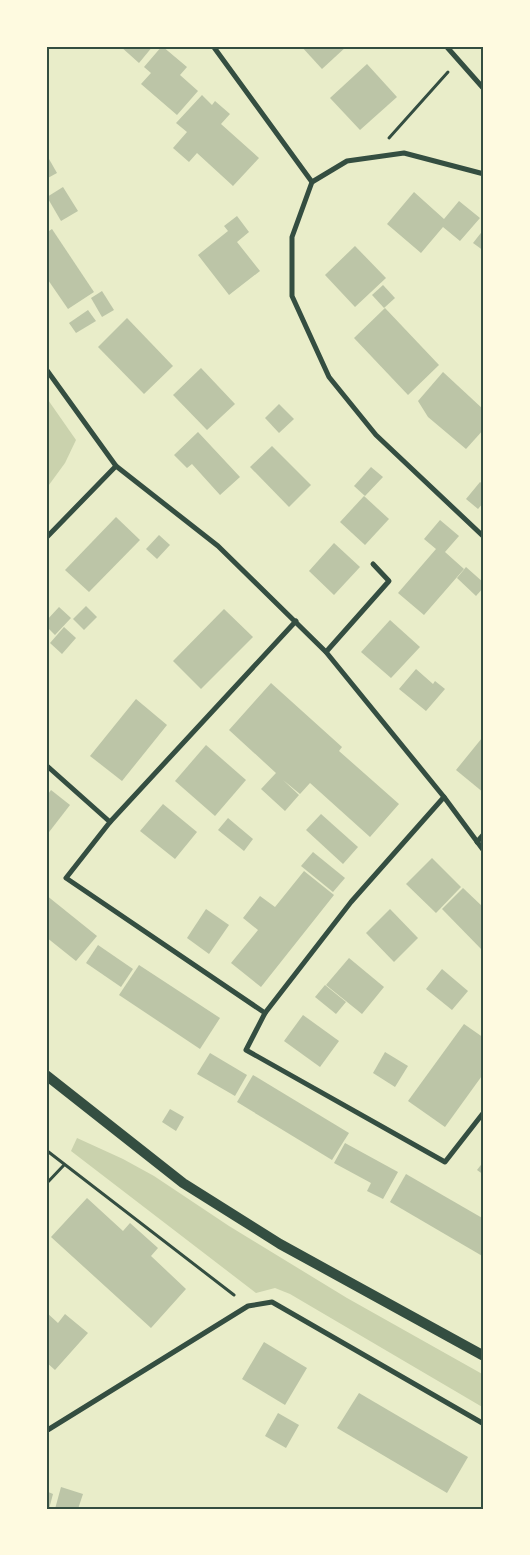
<svg xmlns="http://www.w3.org/2000/svg" width="530" height="1555" font-family="Montserrat,sans-serif">
<style>
.green{fill:#cad2ad}
.building{fill:#bcc5a7}
.lines{fill:none;stroke-linecap:round;stroke-linejoin:round}
.path{stroke:#344e41;stroke-width:3}
.minor{stroke:#344e41;stroke-width:5}
.secondary{stroke:#344e41;stroke-width:10}
.neatline{fill:none;stroke:#344e41;stroke-width:2}
</style>
<rect width="100%" height="100%" fill="#e9edc9"/>
<g class="green">
<path d="M46 397 76 440 65 463 46 489Z"/>
<path d="M77 1138 123 1159 154 1176 229 1226 347 1298 484 1375V1408L290 1294 275 1288 256 1293 71 1151Z"/>
</g>
<g class="building">
<path d="M120 46H153L139 63Z"/>
<path d="M162 46 187 67 180 75 198 91 177 115 141 84 151 73 144 67Z"/>
<path d="M301 46H347L322 69Z"/>
<path d="M367 64 397 97 360 130 330 98Z"/>
<path d="M202 95 212 105 215 101 230 114 221 124 259 158 233 186 197 153 189 162 173 148 187 132 176 123Z"/>
<path d="M49 159 57 173 46 179V161Z"/>
<path d="M63 187 78 211 61 221 47 197Z"/>
<path d="M414 192 444 219 459 201 480 218 460 241 443 227 421 253 387 224Z"/>
<path d="M237 216 249 232 237 242 260 271 229 295 198 255 228 231 224 226Z"/>
<path d="M52 229 94 292 68 309 46 277V233Z"/>
<path d="M484 229V251L473 243Z"/>
<path d="M355 246 386 278 355 307 325 275Z"/>
<path d="M383 285 395 298 384 308 372 295Z"/>
<path d="M102 291 114 310 102 317 91 298Z"/>
<path d="M385 308 439 365 408 395 354 338Z"/>
<path d="M88 310 96 321 76 333 69 323Z"/>
<path d="M127 318 173 366 144 394 98 347Z"/>
<path d="M201 368 235 404 207 430 173 395Z"/>
<path d="M443 372 484 410V429L466 449 428 417 418 401Z"/>
<path d="M279 404 294 419 279 433 265 418Z"/>
<path d="M198 432 240 477 220 495 192 464 187 468 174 455Z"/>
<path d="M272 446 311 485 289 507 250 467Z"/>
<path d="M371 467 383 477 365 496 354 486Z"/>
<path d="M480 482 484 485V502L478 509 466 499Z"/>
<path d="M364 496 389 519 365 545 340 522Z"/>
<path d="M116 517 140 540 89 592 65 570Z"/>
<path d="M440 520 459 536 445 552 464 569 424 615 398 593 436 549 424 539Z"/>
<path d="M159 535 170 545 157 559 146 549Z"/>
<path d="M334 543 360 567 334 595 309 571Z"/>
<path d="M466 567 484 583V587L476 596 457 578Z"/>
<path d="M86 606 97 617 84 630 73 619Z"/>
<path d="M59 607 71 618 55 635 49 629 46 632V621Z"/>
<path d="M224 609 253 637 201 689 173 661Z"/>
<path d="M390 620 420 647 391 678 361 652Z"/>
<path d="M64 627 76 638 62 654 50 643Z"/>
<path d="M416 669 433 684 435 681 445 689 426 711 399 689Z"/>
<path d="M271 683 342 747 339 751 399 804 370 837 310 783 300 794 283 780 299 795 285 811 261 789 276 773 229 730Z"/>
<path d="M136 699 167 725 122 781 90 756Z"/>
<path d="M482 738 484 740V793L456 770Z"/>
<path d="M206 745 246 780 215 816 175 781Z"/>
<path d="M51 790 70 805 46 836V797Z"/>
<path d="M163 804 197 832 175 859 140 831Z"/>
<path d="M321 814 358 847 343 864 306 830Z"/>
<path d="M228 818 253 839 244 851 218 830Z"/>
<path d="M313 852 345 878 333 892 301 866Z"/>
<path d="M432 858 461 887 436 913 406 884Z"/>
<path d="M304 871 334 895 261 987 231 963 258 930 243 918 260 896 275 907Z"/>
<path d="M463 888 484 908V952L442 909Z"/>
<path d="M46 895 97 936 76 961 46 937Z"/>
<path d="M206 909 229 925 209 954 187 938Z"/>
<path d="M390 909 418 938 394 962 366 933Z"/>
<path d="M98 945 133 969 121 987 86 963Z"/>
<path d="M349 958 384 987 362 1014 326 985Z"/>
<path d="M139 965 220 1018 200 1049 119 995Z"/>
<path d="M442 969 468 991 452 1010 426 989Z"/>
<path d="M325 985 346 1002 336 1014 315 997Z"/>
<path d="M303 1015 339 1041 320 1067 284 1041Z"/>
<path d="M464 1024 484 1038V1073L445 1127 408 1101Z"/>
<path d="M385 1052 408 1066 395 1087 373 1073Z"/>
<path d="M210 1053 247 1075 235 1096 197 1074Z"/>
<path d="M253 1075 349 1133 332 1160 237 1102Z"/>
<path d="M170 1109 184 1117 176 1131 162 1122Z"/>
<path d="M345 1143 398 1172 383 1199 367 1191 371 1183 334 1163Z"/>
<path d="M484 1161V1175L477 1170Z"/>
<path d="M406 1174 484 1219V1257L390 1202Z"/>
<path d="M87 1198 123 1231 130 1223 158 1248 151 1256 186 1289 151 1328 51 1237Z"/>
<path d="M46 1312 58 1323 65 1314 88 1333 55 1370 46 1362Z"/>
<path d="M264 1342 307 1368 285 1405 242 1379Z"/>
<path d="M359 1393 468 1457 447 1493 337 1428Z"/>
<path d="M278 1413 299 1425 286 1448 265 1436Z"/>
<path d="M61 1487 83 1494 78 1509H55Z"/>
<path d="M46 1491 53 1494 49 1509H46Z"/>
</g>
<g class="lines">
<g class="path">
<path d="M389 138 448 72"/>
<path d="M46 1150 234 1295"/>
<path d="M46 1184 64 1165"/>
</g>
<g class="minor">
<path d="M213 46 312 182"/>
<path d="M446 46 484 89"/>
<path d="M484 174 404 153 347 161 312 182 292 237V296L329 377 376 435 484 537"/>
<path d="M46 369 116 466 218 546 326 652 444 797 484 851"/>
<path d="M46 538 116 466"/>
<path d="M326 652 389 581 373 564"/>
<path d="M46 765 110 822 66 878 265 1013 246 1050 445 1162 484 1112"/>
<path d="M110 822 296 621"/>
<path d="M477 842 484 834"/>
<path d="M265 1013 351 902 444 797"/>
<path d="M46 1431 248 1306 272 1302 484 1424"/>
</g>
<path class="secondary" d="M46 1075 183 1183 280 1244 484 1356"/>
</g>
<rect width="530" height="1555" fill="none" stroke="#fefae0" stroke-width="95"/>
<rect x="48" y="48" width="434" height="1460" class="neatline"/>
</svg>
